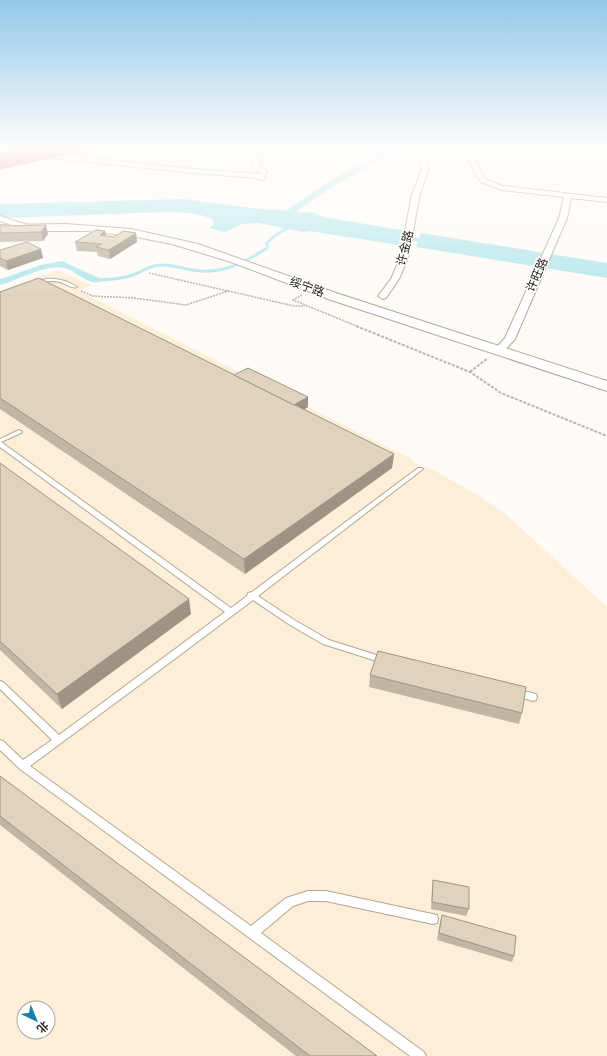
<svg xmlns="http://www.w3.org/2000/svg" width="607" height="1056" font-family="'PT Sans Narrow','Noto Sans SC',sans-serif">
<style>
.built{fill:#fdeed8;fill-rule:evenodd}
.water{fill:#b5e7ec}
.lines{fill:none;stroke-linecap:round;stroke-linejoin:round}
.stream-far1{stroke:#b5e7ec;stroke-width:2.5}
.stream{stroke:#b5e7ec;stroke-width:3}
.canal{fill:#b5e7ec;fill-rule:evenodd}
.service-casing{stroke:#b3a692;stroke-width:2}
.minor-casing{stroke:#b3a692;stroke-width:2}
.secondary-casing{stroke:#b3a692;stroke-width:2}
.primary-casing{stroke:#d8d8d6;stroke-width:2}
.motorway-casing{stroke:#d8d8d6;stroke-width:2}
.path-far1{stroke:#b8b4af;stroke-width:1.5;stroke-dasharray:2 1;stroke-linecap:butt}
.path{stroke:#b8b4af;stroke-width:2;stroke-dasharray:3 1.5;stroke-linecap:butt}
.service{fill:#fff;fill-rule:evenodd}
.minor{fill:#fff;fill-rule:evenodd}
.secondary{fill:#fff;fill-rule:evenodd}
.primary{fill:#ee9a9a;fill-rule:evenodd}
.motorway{fill:#e25757;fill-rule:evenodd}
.motorway-bridge-casing{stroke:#d8d8d6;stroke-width:12;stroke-linecap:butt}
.motorway-bridge{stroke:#e25757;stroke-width:11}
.wall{fill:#c1b5a3}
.shaded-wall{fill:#9d9485}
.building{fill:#e0d3be;stroke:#9d9485}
.labels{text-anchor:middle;stroke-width:3;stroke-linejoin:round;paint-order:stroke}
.far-street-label{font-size:12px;fill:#29241c;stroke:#fff}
</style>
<rect width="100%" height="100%" fill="#fefbf7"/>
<path class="built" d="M57 270 91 285 79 291 415 461 413 462 423 468 426 466 483 498 509 517 607 607V1056H0V291ZM24 1008H48V1032H24Z"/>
<path class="water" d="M184 199 260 209 315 213 323 217 402 230V235L419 238 421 233 607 263V278L416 247 418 242 401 240 398 245 310 231 303 232 259 223 242 224 225 232 209 228 214 224 213 220C200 212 181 213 167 212L0 218V204Z"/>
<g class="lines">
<path class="stream-far1" d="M290 227 292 226"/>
<path class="stream" d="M96 280C108 280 121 279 133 275 141 272 149 266 159 265 170 264 181 268 192 270 221 275 244 263 267 248V243L273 237 291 226"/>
<g class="canal">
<path d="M393 148H401L335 185 283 220H277L276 218 329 181Z"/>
<path d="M62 261 99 278 101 280 99 282C86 285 73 267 59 267 39 267 19 280 0 285V279L41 265Z"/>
</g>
<g class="service-casing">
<g id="service">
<path d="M46 279C57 278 68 281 77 287 73 289 68 285 63 283 52 279 44 282 34 285L32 284Z"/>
<path d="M19 430 21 431 22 432 21 433 1 442 231 608 247 596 248 593 252 592 418 468H422L423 469 258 596 296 621 329 640 386 658 387 660 386 662 383 663 323 644 290 625 253 600 176 658 30 766 251 926 286 898 308 891H326L437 915 438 919 437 923 433 924 326 901H308L293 906 261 933 424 1052 426 1056H410L20 769 0 750V740L3 741 23 760 52 740 0 689V681L3 682 59 735 225 612 0 447V439Z"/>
<path d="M515 689 536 694 537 697 536 700 533 701 512 695 511 693 512 691Z"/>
</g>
</g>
<g class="minor-casing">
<g id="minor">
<path d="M265 148H271L262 159 259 165 267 172 263 180H259L258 178 193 173 42 157 39 155 42 153 193 169 260 174V173L252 166 257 157Z"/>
<path d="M411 148H423L428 170 420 194 408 258 399 279 386 298 383 299 378 296 391 279 400 258 412 194 422 170 418 150Z"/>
<path d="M461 148H467L486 180 503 186 607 198V202L571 198 567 218 515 339 502 353 498 354 493 351 505 338 559 218 564 197 502 190 481 182Z"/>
<path d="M0 216 27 225 28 227 24 229 0 221Z"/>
</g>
</g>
<g class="secondary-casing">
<path id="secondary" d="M66 224 131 229 198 244 339 294 607 381V391L331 300 231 262 172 244 131 236 87 231H0V225Z"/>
</g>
<g class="primary-casing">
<path id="primary" d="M77 148H95L93 150 48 160 43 157 44 155Z"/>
</g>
<g class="motorway-casing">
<path id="motorway" d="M27 148H46L41 151 0 159V153Z"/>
</g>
<g class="path-far1">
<path d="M149 273 294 306H305"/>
<path d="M81 291 93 296 134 298 186 305 228 291"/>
<path d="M302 295 293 300 359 327"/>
</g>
<g class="path">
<path d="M356 326 470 372 501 393 607 436"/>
<path d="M470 372 488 358"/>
</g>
<use href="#service" class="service"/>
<use href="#minor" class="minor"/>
<use href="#secondary" class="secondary"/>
<use href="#primary" class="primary"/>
<use href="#motorway" class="motorway"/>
<g class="motorway-bridge-casing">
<path id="motorway-bridge" d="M0 164 72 148"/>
</g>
<use href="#motorway-bridge" class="motorway-bridge"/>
</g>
<g class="wall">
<path d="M46 225 48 234 43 241 0 242V226Z"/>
<path d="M105 231 106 236 114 237 136 233 137 242 110 259 98 256 97 252 77 251 75 242Z"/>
<path d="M41 249 43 258 8 270 0 266V250Z"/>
<path d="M0 292 234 375 308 397V407L304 410 394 454 392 468 245 574 0 409Z"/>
<path d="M0 463 191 614 62 709 0 650Z"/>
<path d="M370 675 522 713 519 724 369 687Z"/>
<path d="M0 776 377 1056H296L0 825Z"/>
<path d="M433 880 469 909 466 916 431 909 432 888Z"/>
<path d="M442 915 514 956 512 962 437 940 440 922Z"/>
</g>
<g class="shaded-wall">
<path d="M46 225 48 234 43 241 41 232Z"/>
<path d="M105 231 106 240 100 235Z"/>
<path d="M136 233 137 242 110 259 109 250Z"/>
<path d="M41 249 43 258 8 270 6 261Z"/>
<path d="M308 397V407L291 417V406Z"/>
<path d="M394 454 392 468 245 574 244 559Z"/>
<path d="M189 599 191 614 62 709 57 694Z"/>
</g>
<g class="building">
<path d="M46 225 41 232 0 233V226Z"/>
<path d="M96 230 105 231 100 235 114 237 123 231 136 233 109 250 96 247 102 244 75 242Z"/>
<path d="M27 242 41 249 6 261 0 258V250Z"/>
<path d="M39 278 394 454 244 559 0 398V292Z"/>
<path d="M248 368 308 397 294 405 234 375Z"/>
<path d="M0 463 189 599 57 694 0 641Z"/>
<path d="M378 651 526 687 522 713 370 675Z"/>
<path d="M0 776 377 1056H310L0 816Z"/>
<path d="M433 880 469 887V909L432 902Z"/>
<path d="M442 915 516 936 514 956 439 933Z"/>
</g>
<linearGradient id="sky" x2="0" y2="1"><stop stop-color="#93c8ea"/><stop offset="0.5" stop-color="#fffdfb"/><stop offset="1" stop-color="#fffdfb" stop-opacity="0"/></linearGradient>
<rect width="607" height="296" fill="url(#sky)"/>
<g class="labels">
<g class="far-street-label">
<text transform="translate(405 248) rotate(-76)" y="4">许金路</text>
<text transform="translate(537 275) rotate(-66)" y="4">许旺路</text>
<text transform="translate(307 287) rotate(20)" y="4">绥宁路</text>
</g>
</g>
<g transform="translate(36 1020) rotate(136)"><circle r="19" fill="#ffffff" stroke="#a9a7a4"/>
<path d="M0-3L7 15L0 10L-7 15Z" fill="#1a7faa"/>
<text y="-6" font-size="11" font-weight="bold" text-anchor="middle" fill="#29241c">北</text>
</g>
</svg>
